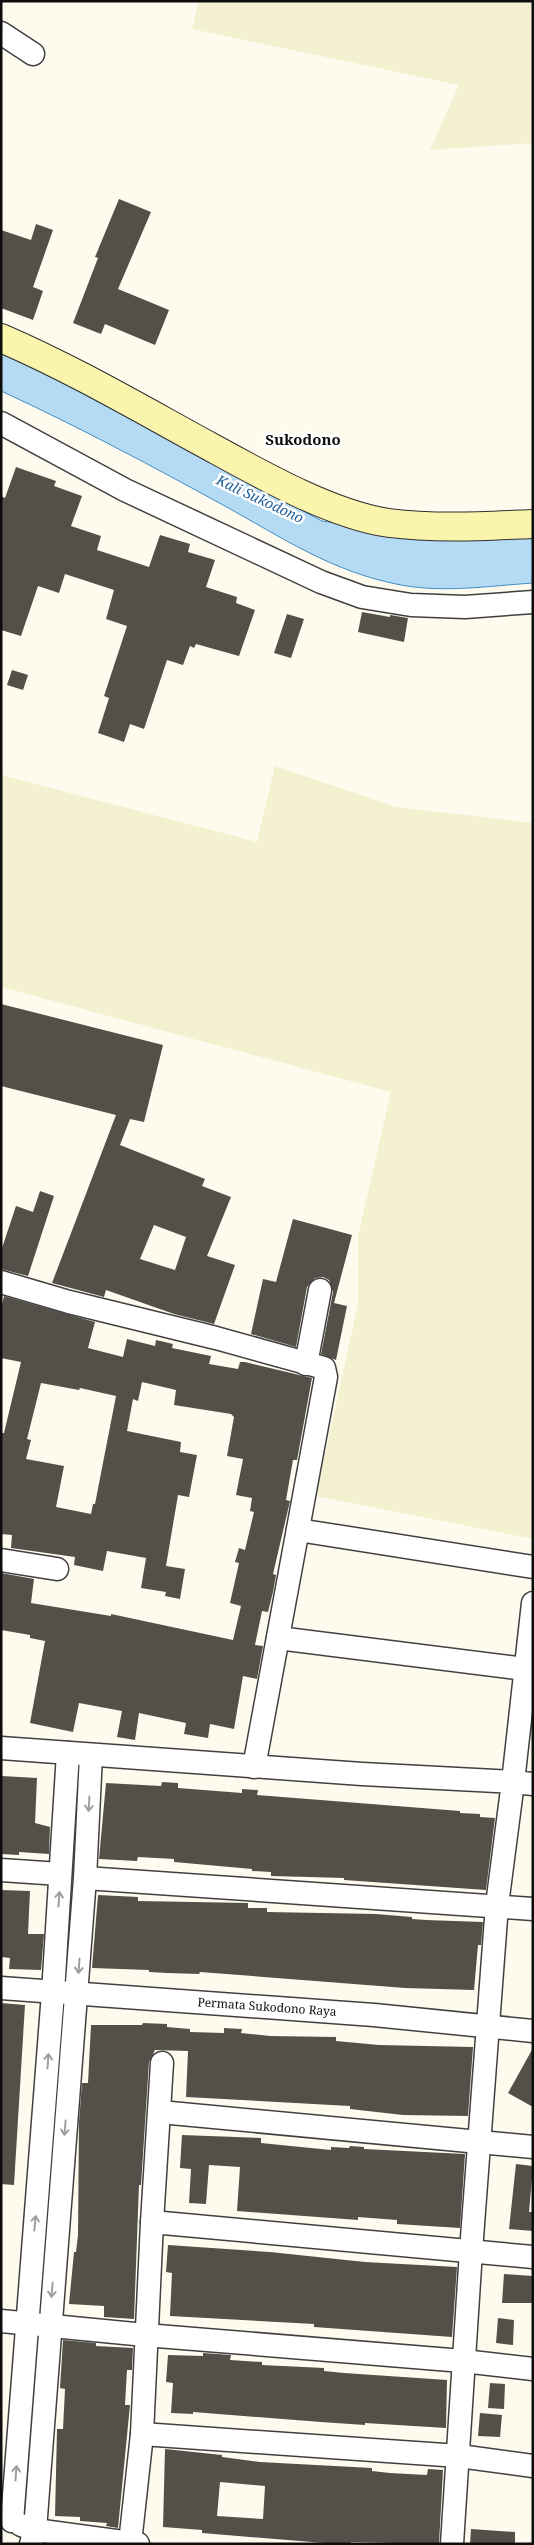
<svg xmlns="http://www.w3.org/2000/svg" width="534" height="2545" font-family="'Noto Serif',serif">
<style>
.farmland{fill:#f3f1d0}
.water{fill:#b5daf3;stroke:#408dc7}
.building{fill:#554f4a;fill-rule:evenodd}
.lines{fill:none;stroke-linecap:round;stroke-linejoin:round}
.minor-casing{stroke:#404040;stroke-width:25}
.secondary-casing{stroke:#2f2f2f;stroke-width:30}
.minor{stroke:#fff;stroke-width:22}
.secondary{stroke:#fbf4ad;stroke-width:28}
.oneway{stroke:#9e9e9e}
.labels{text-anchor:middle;stroke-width:5;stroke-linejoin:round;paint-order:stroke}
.street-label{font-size:12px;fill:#0d0d0d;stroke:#fff}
.water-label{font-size:14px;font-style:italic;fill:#1c5f99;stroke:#fff}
.quarter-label{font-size:15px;font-weight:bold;fill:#0d0d0d;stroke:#fff}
</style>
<rect width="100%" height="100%" fill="#fefbee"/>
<g class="farmland">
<path d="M199 1H533V143L430 150 459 85 192 29Z"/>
<path d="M275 766 396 807 533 823V1539L316 1496 358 1304V1236L391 1092 1 987V775L257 842Z"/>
</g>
<path class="water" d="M1 350 322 521 430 538H533V583C489 586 444 593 401 585 332 572 283 538 223 505 150 465 77 426 1 391Z"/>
<g class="building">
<path d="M119 199 151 212 118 289 169 310 155 345 105 324 101 334 73 323 98 258 95 257Z"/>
<path d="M36 224 53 230 33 287 43 291 33 320 1 308V230L31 240Z"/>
<path d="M16 467 56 481 54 486 82 496 71 526 101 536 97 550 149 567 160 535 190 544 188 552 215 560 206 587 237 597 236 603 255 610 239 656 196 644 194 648 190 646 183 665 167 660 144 729 130 724 124 742 98 733 109 698 104 696 127 626 106 619 114 590 65 574 59 593 38 586 21 636 1 630V496L5 498Z"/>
<path d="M362 612 390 617V615L408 618 404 642 358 632Z"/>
<path d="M287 614 304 619 291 658 274 653Z"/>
<path d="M12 670 28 675 23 690 7 685Z"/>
<path d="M1 1004 163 1045 144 1122 130 1119 120 1145 205 1179 202 1186 231 1197 207 1256 235 1265 214 1324 174 1314 106 1290 104 1297 52 1283 116 1115 1 1086ZM154 1225 186 1237 175 1270 140 1259Z"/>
<path d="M40 1191 54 1196 28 1276 1 1269V1251L16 1206 33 1212Z"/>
<path d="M293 1219 352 1235 334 1303 347 1306 336 1360 321 1354 333 1292 329 1280 323 1277 315 1278 307 1287 296 1347 251 1334 263 1279 276 1282Z"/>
<path d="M4 1296 95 1322 88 1348 123 1357 127 1339 155 1346 156 1340 173 1344 172 1348 211 1356 209 1364 238 1369 240 1362H245L312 1378 297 1460H293L286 1500 290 1501 273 1574 276 1575 273 1592 268 1612 262 1611 255 1645 263 1646 257 1679 243 1676 234 1729 210 1724 208 1738 184 1734 186 1723 139 1713 135 1740 117 1737 122 1711 79 1703 73 1732 30 1723 45 1641 30 1638V1635L1 1630V1573L34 1579 31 1603 111 1616V1614L233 1640 241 1606 230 1603 239 1563 235 1562 239 1548 245 1550 254 1512 250 1511 252 1498 236 1495 243 1459 227 1456 234 1417 231 1414 174 1405 176 1390 142 1382 138 1401 133 1399 127 1431 181 1442 180 1452 197 1455 189 1497 178 1495 166 1566 185 1569 180 1599 165 1596 166 1592 141 1588 146 1558 107 1551 103 1571 74 1565 75 1557 11 1548 12 1535 1 1534V1433H4L21 1362 1 1358V1309ZM41 1383 79 1390 80 1388 116 1396 95 1504H93L91 1514 56 1507 64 1466 26 1459 31 1440 27 1439Z"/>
<path d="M2 1776 37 1778 35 1823 50 1827 49 1854 19 1852V1855L1 1854Z"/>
<path d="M162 1782 178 1783V1788L242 1793V1789L258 1790 257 1795 460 1811V1813L480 1814V1817L495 1818 486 1890 344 1880V1878L271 1876V1872L252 1871V1869L174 1862V1859L138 1857 137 1861 99 1859 106 1783 161 1786Z"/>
<path d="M1 1890 30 1891 28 1934H44L41 1970 9 1969 10 1958 1 1957Z"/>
<path d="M98 1895 138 1897V1901L248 1903V1908H267V1912L376 1914 412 1917V1919L426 1920 483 1922 481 1945H478L474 1990 405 1988 200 1972 199 1974 167 1973 149 1972V1970L92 1968Z"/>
<path d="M1 2003 25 2005 14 2185 1 2184Z"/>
<path d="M143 2023 167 2024V2027L190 2029V2032L224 2033V2028L242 2029 241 2033 270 2036 336 2037V2041L379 2045 473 2047 468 2116 403 2115 350 2109V2106L186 2097 188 2051 155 2050 149 2062 141 2185H139L134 2319 104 2317V2306L69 2304 74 2252H76L78 2235 79 2122 82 2083H88L91 2025H142Z"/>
<path d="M533 2048V2107L508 2093Z"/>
<path d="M182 2135 261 2138V2143L331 2150V2147L349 2148 350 2146 364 2147V2149L465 2154 460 2228 397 2224V2220L358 2217V2220L237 2211 240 2167 209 2165 206 2204 189 2203 191 2169 180 2168Z"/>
<path d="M516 2164 533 2166 529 2212H533V2231L509 2229Z"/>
<path d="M168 2245 270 2252 365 2262 457 2267 452 2337 314 2327V2324L170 2316 172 2273 166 2272Z"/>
<path d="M504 2274 533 2276V2303H502Z"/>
<path d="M498 2318 514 2320 513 2345 496 2343Z"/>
<path d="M63 2340 96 2343V2346L133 2348 132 2370H127L125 2405H130L118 2528 106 2526 107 2523 80 2521V2517L55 2516 57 2429H63L65 2389 60 2388Z"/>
<path d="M203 2353 231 2355 230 2360 262 2362V2365L324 2368V2371L344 2373 447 2380 446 2428 365 2423V2425L321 2422 193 2412V2414L171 2413 173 2383 166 2382 168 2355 203 2356Z"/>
<path d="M490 2383 505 2384 504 2409 488 2408Z"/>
<path d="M480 2413 502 2415 500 2437 478 2436Z"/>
<path d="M165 2449 222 2455V2457L260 2462 372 2468V2471L390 2473 427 2475 428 2469 443 2470 439 2544 351 2542V2544H336L202 2533V2530L163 2527ZM220 2482 265 2486 263 2519 217 2516Z"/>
<path d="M471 2529 515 2532V2544H470Z"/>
</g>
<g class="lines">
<g class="minor-casing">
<g id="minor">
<path d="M1 33 33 54"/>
<path d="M1 423 125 490 321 582 362 597 411 605 465 607 533 602"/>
<path d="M1 1282 69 1302 216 1338 324 1368 326 1377 254 1767"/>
<path d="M306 1364 320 1290"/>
<path d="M298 1530 533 1567"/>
<path d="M1 1560 57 1569"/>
<path d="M533 1603 513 1782 533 1784"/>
<path d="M278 1638 533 1670"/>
<path d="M1 1748 362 1774 513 1782 497 1905 471 2251 452 2544"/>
<path d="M1 1870 60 1874"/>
<path d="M85 1878 533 1909"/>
<path d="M1 1988 374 2015 533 2031"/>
<path d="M160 2112 533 2147"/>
<path d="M152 2222 162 2063"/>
<path d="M1 2321 145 2335 463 2361 533 2369"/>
<path d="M142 2434 459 2456 533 2466"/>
<path d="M12 2521 53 1993 68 1753"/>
<path d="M21 2525 35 2530 138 2544"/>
<path d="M130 2543 142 2434 152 2222 533 2257"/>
<path d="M31 2544 35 2530 85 1878 91 1755"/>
</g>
</g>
<g class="secondary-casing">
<path id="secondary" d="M1 338C73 369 141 409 209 446 260 474 332 515 389 523 436 529 486 526 533 524"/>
</g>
<use href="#minor" class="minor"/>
<use href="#secondary" class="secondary"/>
</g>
<defs><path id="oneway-shaft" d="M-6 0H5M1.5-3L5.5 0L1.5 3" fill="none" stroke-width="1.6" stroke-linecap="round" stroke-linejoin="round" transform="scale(1.25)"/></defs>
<g class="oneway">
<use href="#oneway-shaft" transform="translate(89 1804) rotate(93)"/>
<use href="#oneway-shaft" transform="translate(59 1899) rotate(-86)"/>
<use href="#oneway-shaft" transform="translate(79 1966) rotate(94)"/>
<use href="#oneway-shaft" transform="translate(48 2061) rotate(-86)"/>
<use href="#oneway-shaft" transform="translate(65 2128) rotate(95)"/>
<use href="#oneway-shaft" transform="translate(35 2223) rotate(-85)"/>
<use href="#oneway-shaft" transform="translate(52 2290) rotate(95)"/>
<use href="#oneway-shaft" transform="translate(16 2473) rotate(-86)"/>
</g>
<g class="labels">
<g class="street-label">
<text transform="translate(267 2007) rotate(4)" y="4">Permata Sukodono Raya</text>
</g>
<g class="water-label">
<text transform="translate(260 499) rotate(25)" y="5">Kali Sukodono</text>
</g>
<g class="quarter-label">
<text x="303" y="445">Sukodono</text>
</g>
</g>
<rect width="534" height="2545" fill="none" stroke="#0d0d0d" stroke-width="5"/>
</svg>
